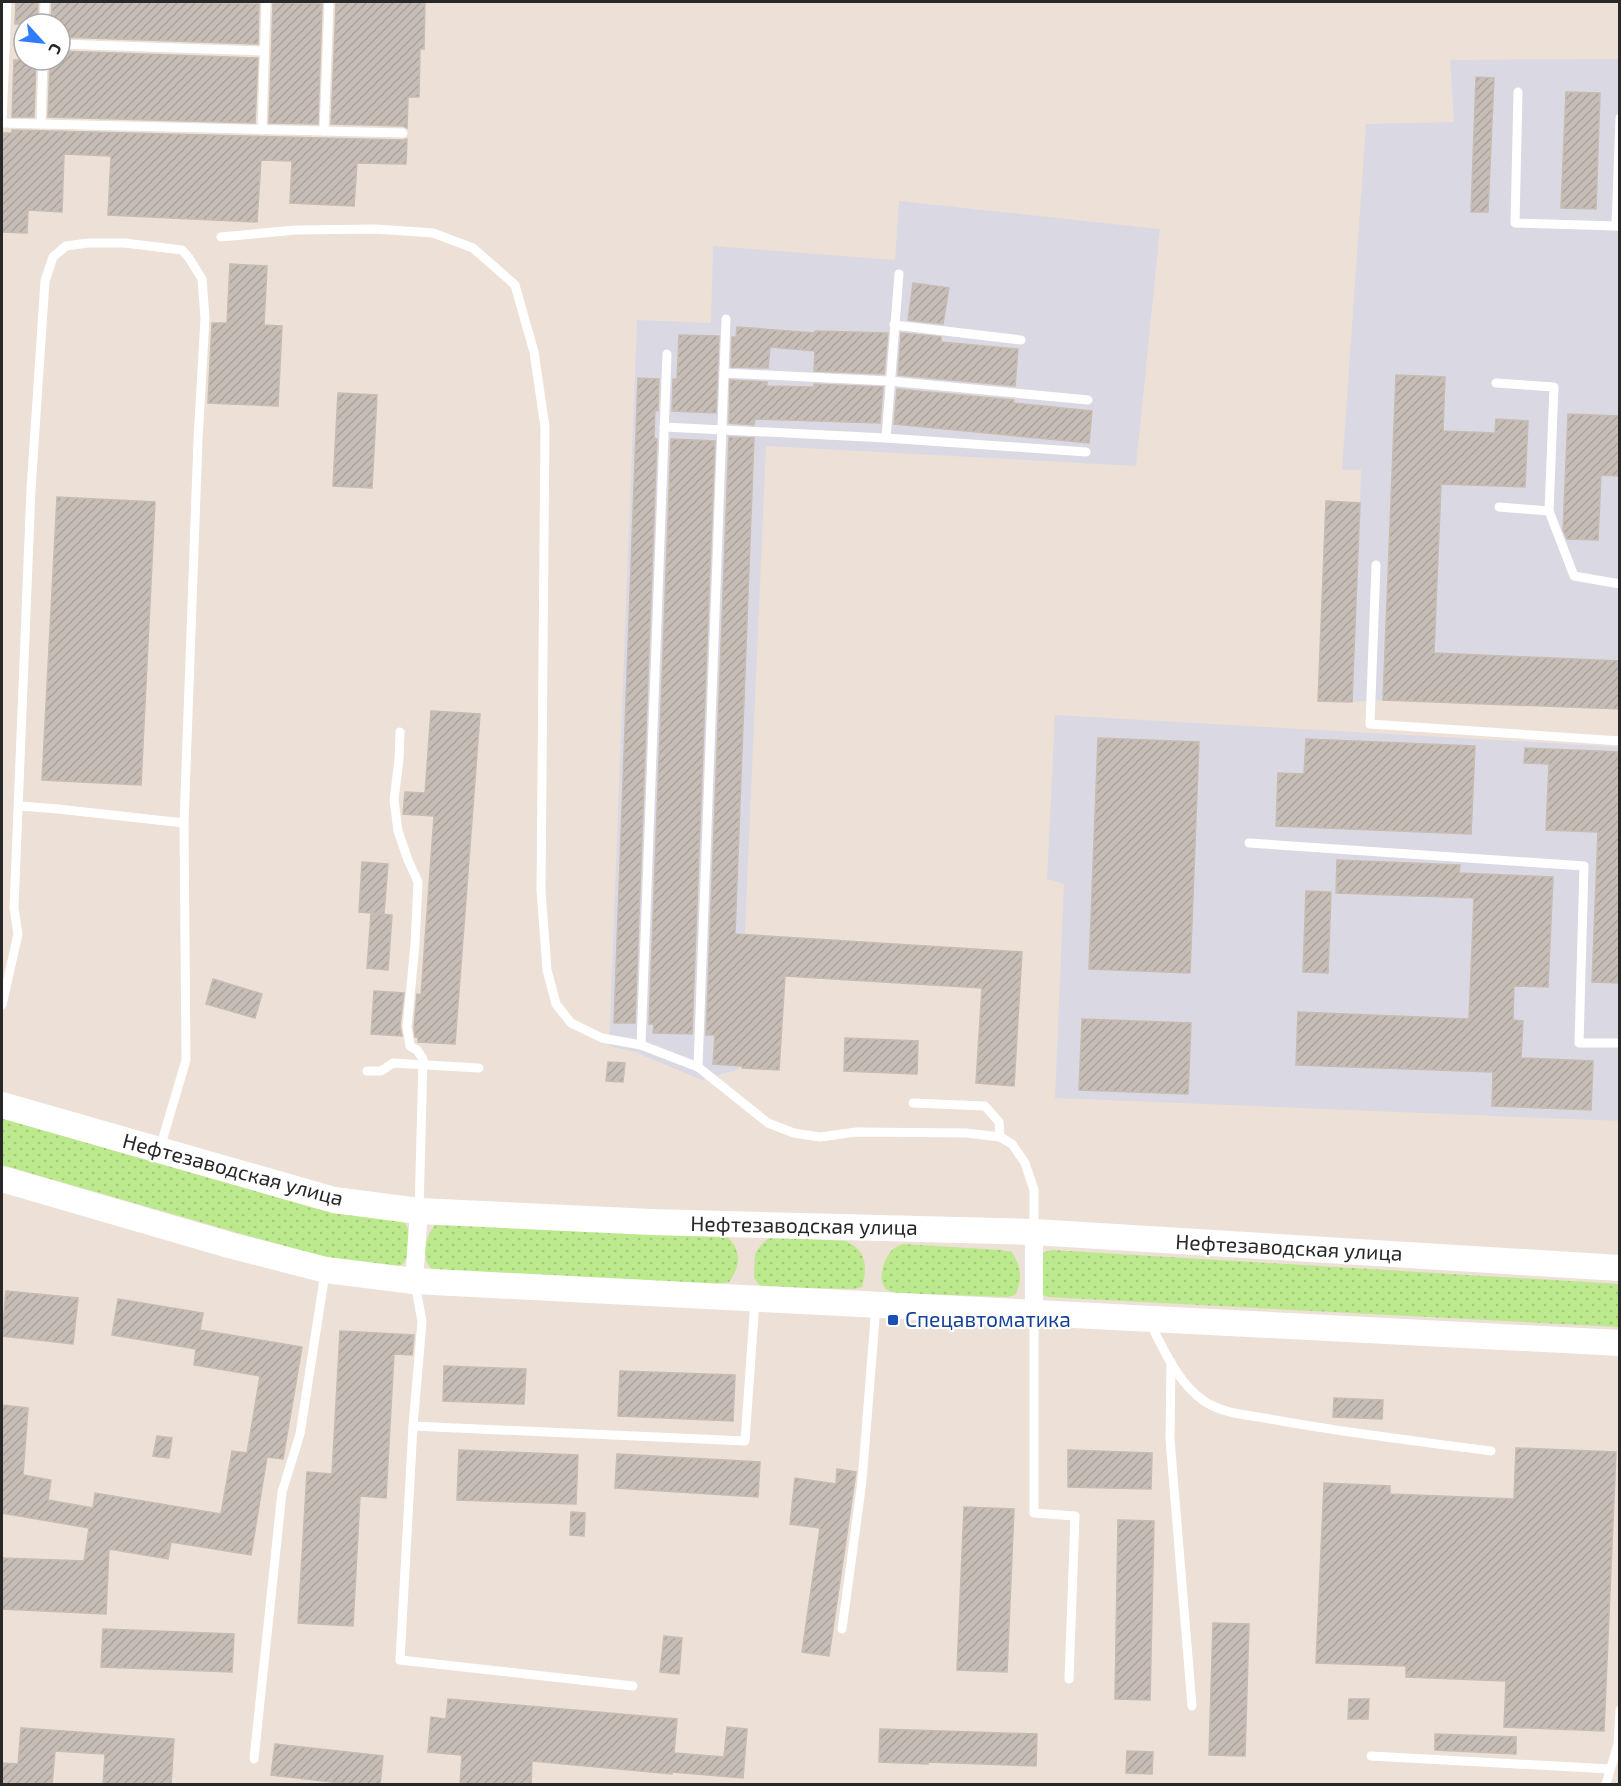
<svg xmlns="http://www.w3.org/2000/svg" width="1621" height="1786" font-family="'Exo 2',sans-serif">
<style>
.industrial{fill:#dad9e3}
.grass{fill:url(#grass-dots)}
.building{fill:url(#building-hatch);stroke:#c7bcb1;stroke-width:1.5}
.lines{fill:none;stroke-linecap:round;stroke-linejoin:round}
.service{stroke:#fff;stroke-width:9}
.minor{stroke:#fff;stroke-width:18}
.secondary{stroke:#fff;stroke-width:26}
.transit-dot{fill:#1a4fb4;stroke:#fff;stroke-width:2}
.labels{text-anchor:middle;stroke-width:4.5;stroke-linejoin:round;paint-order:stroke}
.street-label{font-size:21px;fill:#282828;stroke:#fff}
.transit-label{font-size:21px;fill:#164399;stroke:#fff;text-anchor:start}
</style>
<defs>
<pattern id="grass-dots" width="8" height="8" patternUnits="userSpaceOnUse" patternTransform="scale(1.5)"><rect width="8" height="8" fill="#bce98d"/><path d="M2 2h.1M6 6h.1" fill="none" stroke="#a2c87a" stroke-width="1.8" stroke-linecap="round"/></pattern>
<pattern id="building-hatch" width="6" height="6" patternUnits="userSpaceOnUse" patternTransform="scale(1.5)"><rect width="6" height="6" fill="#c7bdb7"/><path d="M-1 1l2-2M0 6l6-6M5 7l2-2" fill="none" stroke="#aba29d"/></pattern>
</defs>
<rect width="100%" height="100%" fill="#ece0d7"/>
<g class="industrial">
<path d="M1619 59V709L1383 700 1352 702 1318 701 1326 501 1360 502 1361 470H1342L1366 124 1454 122 1450 60Z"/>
<path d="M899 201 1160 229 1136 466 766 446 739 1069 702 1080 635 1052 609 1046 637 320 711 323 713 246 895 260Z"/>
<path d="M1055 715 1619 747V1121L1055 1098 1064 884 1047 879Z"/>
</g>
<g class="grass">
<path d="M2 1116 405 1223C412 1236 412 1252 402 1265L392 1267 326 1258 2 1165Z"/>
<path d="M436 1224 726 1236C742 1249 741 1266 729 1282L717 1284 434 1271C419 1260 425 1236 436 1224Z"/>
<path d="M770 1237 845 1241C866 1249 868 1267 862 1287L854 1289 766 1287 758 1284 754 1277 755 1254 761 1245Z"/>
<path d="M902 1244 1001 1250 1012 1252C1021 1267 1023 1280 1015 1295L1008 1297 895 1293C892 1292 889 1291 886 1289 876 1280 885 1256 893 1249 896 1247 899 1246 902 1244Z"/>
<path d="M1052 1250 1619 1284V1327L1049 1297 1043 1295 1042 1253Z"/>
</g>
<g class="building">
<path d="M16 2H38L37 24H15Z"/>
<path d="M52 2H182L259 4 258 44 60 37V24H51Z"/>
<path d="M276 2 322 4 318 124 269 123 273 4H276Z"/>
<path d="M341 2H425L424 49H420L419 97H408L407 128 403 126 331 124 336 4H341Z"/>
<path d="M60 51 258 58 255 123 48 117 50 60H60Z"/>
<path d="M14 60H36L34 117H12Z"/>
<path d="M1476 77 1494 78 1488 212H1471Z"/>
<path d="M1566 92 1600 93 1596 209 1561 208Z"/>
<path d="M12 130 403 140 407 139 406 164 357 163 354 206 290 203 292 161 261 160 257 222 108 215 111 156 64 154 62 212 28 210 27 233 2 232V133H12Z"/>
<path d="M230 264 267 266 264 325 282 326 278 406 208 403 212 323H227Z"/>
<path d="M913 283 949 288 943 324 908 320Z"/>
<path d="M737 327 815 333V331L888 333 884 374 814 371 815 351 770 347 768 368 731 367 732 337H736Z"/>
<path d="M901 333 941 337V342L1018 349 1015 386 898 375Z"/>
<path d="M679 335 719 336 716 413 672 411 673 379H677Z"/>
<path d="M1396 375 1445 377 1443 431 1495 433 1496 419 1528 421 1525 487 1441 484 1434 653 1620 661V709L1383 700Z"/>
<path d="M638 378 659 379 658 411 655 410 654 438 657 439 635 1023H614Z"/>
<path d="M730 380 767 382V386L814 387V384L883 387 880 423 755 419 754 425 729 423Z"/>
<path d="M897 389 1014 400 1013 403 1092 411 1089 443 894 424Z"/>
<path d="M338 393 377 395 372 488 333 486Z"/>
<path d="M1568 414 1620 416 1618 476 1601 475 1598 540 1567 539 1563 530Z"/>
<path d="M729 437 754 438 735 934 1022 952 1014 1086 976 1083 982 988 785 976 779 1070 742 1068V1066L713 1064 715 1035H706Z"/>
<path d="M671 439 715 441 692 1034 653 1033 654 1024H649Z"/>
<path d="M57 497 155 502 141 785 42 780Z"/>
<path d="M1326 501 1360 503 1352 702 1318 701Z"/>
<path d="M431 711 480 714 455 1044 418 1042V1037H415L414 1027 417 994 421 995 434 816 403 814 405 792 425 793Z"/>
<path d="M1098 738 1199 742 1190 973 1089 969Z"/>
<path d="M1306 739 1475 746 1471 834 1276 826 1278 773 1304 774Z"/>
<path d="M1525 748 1620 752V983L1592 982 1598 832 1546 830 1549 764 1524 763Z"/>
<path d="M1337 860 1460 865 1459 873 1553 877 1548 987 1514 986 1513 1020 1523 1021 1521 1058 1593 1061 1591 1110 1492 1106 1493 1072 1296 1065 1298 1012 1469 1019 1474 898 1336 893Z"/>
<path d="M362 862 388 864 384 914 359 912Z"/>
<path d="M1306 891 1331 892 1328 973 1303 972Z"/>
<path d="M371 914 392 915 388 970 367 968Z"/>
<path d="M213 979 262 994 255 1018 206 1004Z"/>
<path d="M374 991 404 993 400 1026 402 1036 371 1034Z"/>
<path d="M1082 1019 1191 1023 1188 1094 1079 1090Z"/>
<path d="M845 1038 918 1041 917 1074 844 1071Z"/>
<path d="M608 1062 625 1063 623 1082 606 1081Z"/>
<path d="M6 1291 78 1298 73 1344 2 1336Z"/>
<path d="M118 1299 203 1313 200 1330 302 1347 283 1459 267 1457 251 1555 171 1542 168 1559 109 1549 106 1614 2 1609V1558L84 1561 89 1528 2 1513V1405L28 1408 23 1475 51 1480 48 1500 93 1508 95 1493 221 1514 232 1451 247 1453 260 1376 194 1365 196 1349 112 1335Z"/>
<path d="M340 1331 414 1335 412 1355 394 1354 386 1498 360 1496 353 1626 298 1623 307 1472 332 1474Z"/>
<path d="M444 1366 526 1369 524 1404 443 1401Z"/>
<path d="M620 1371 735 1375 733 1421 618 1416Z"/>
<path d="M1334 1398 1383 1400 1382 1419 1333 1417Z"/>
<path d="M157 1436 172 1438 169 1458 153 1456Z"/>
<path d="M1516 1448 1616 1452 1604 1731 1504 1727 1506 1681 1406 1677V1666L1316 1663 1324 1483 1390 1486V1494L1514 1499Z"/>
<path d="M459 1450 578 1455 576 1504 457 1500Z"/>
<path d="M1068 1450 1152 1453 1151 1489 1068 1487Z"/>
<path d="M617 1454 760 1462 758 1497 615 1488Z"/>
<path d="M837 1469 856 1472 829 1656 802 1652 820 1528 790 1524 795 1478 836 1484Z"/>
<path d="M964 1507 1014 1509 1007 1672 957 1670Z"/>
<path d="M571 1512 585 1513 584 1536 570 1535Z"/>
<path d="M1118 1520 1154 1521 1150 1700 1115 1699Z"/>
<path d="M1213 1623 1249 1624 1245 1756 1209 1755Z"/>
<path d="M103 1629 234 1634 232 1672 101 1667Z"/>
<path d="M664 1636 682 1638 679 1674 660 1672Z"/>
<path d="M448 1699 677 1719 674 1753 724 1757 727 1727 747 1729 743 1778 672 1772V1774L532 1761 531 1785H460L462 1755 428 1752 431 1717 446 1719Z"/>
<path d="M1349 1699H1369L1368 1719H1348Z"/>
<path d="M21 1728 174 1739 171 1785H103L105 1754 55 1751 52 1785H2V1763L18 1764Z"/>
<path d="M880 1729 1037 1734 1036 1766 928 1762V1764L879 1762Z"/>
<path d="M1435 1734 1516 1737V1754L1435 1750Z"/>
<path d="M275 1744 383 1756 380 1785H357L271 1775Z"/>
<path d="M1127 1751 1153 1752 1152 1774 1126 1773Z"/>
</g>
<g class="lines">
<g class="service">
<path d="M44 24 45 2"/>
<path d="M60 44 264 51"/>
<path d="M1518 92 1515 223 1616 226"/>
<path d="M1620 118 1616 226 1620 227"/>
<path d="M2 123 403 133"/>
<path d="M2 123 7 2"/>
<path d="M41 124 43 60"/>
<path d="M262 130 266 2"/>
<path d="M324 131 329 2"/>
<path d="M221 237 295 230 376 229 433 233 473 248 515 285 534 352 545 427 541 890 547 970 556 1004 571 1023 602 1038 641 1045 698 1067 768 1123 794 1133 820 1137 856 1132 966 1133 1000 1137 1012 1144 1025 1163 1034 1190V1230"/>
<path d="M894 325 1021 340"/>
<path d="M724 373 889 381 1088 400"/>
<path d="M1496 383 1554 387 1549 511"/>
<path d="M664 427 886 438 1086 452"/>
<path d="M886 438 899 274"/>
<path d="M1499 507 1549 511 1574 576 1620 584"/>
<path d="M1376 565 1370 724 1620 741"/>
<path d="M400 732 399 759 394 800 398 831 408 860 418 882 415 945 407 1027 410 1046 417 1050 423 1059 419 1211"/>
<path d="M20 806 58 809 184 823 186 1060 160 1148"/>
<path d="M1249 843 1584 866 1579 1043H1620"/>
<path d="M2 1005 18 934 14 908 31 489 45 281 53 257 66 246 88 243H125L182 250 189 258 202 279 205 318 198 440 184 823"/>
<path d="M641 1045 667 354"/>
<path d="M698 1067 726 319"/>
<path d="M367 1071H381L393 1063 479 1068"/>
<path d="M913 1103 985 1106 999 1122 1000 1137"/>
<path d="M1034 1314V1513L1075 1516 1069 1679"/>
<path d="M1150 1323C1164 1350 1178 1383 1204 1401 1223 1414 1249 1415 1270 1419 1343 1433 1417 1441 1491 1451"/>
<path d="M1171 1362 1170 1439 1192 1706"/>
<path d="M413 1426 422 1322 415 1283"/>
<path d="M842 1629 862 1481 876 1306"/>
<path d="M633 1686 400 1660 413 1426 745 1441 755 1300"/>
<path d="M1371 1756 1610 1769"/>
<path d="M254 1759 282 1492 300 1434 325 1273"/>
<path d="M1606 1784 1618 1744 1620 1710"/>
</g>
<g class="minor">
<path d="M414 1281 419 1211"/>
<path d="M1034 1312V1232"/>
</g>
<g class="secondary">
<path d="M2 1105 334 1200 419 1211 651 1222 1034 1232 1620 1268"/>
<path d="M2 1179 229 1245 326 1270 414 1281 1620 1343"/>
</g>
</g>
<rect class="transit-dot" x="887" y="1314" width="12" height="12" rx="3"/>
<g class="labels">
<g class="street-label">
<text transform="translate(233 1170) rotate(15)" y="7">Нефтезаводская улица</text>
<text transform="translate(804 1226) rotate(1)" y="7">Нефтезаводская улица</text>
<text transform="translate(1289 1248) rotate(3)" y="7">Нефтезаводская улица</text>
</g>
<g class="transit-label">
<text x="905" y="1327">Спецавтоматика</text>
</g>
</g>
<rect width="1621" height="1786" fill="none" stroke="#282828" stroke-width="6"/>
<g transform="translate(42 42) rotate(117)"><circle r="28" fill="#ffffff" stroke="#a9a9a9" stroke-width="1.5"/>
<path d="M0-4.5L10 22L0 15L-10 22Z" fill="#317bff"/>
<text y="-9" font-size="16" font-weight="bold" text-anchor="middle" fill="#282828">С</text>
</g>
</svg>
